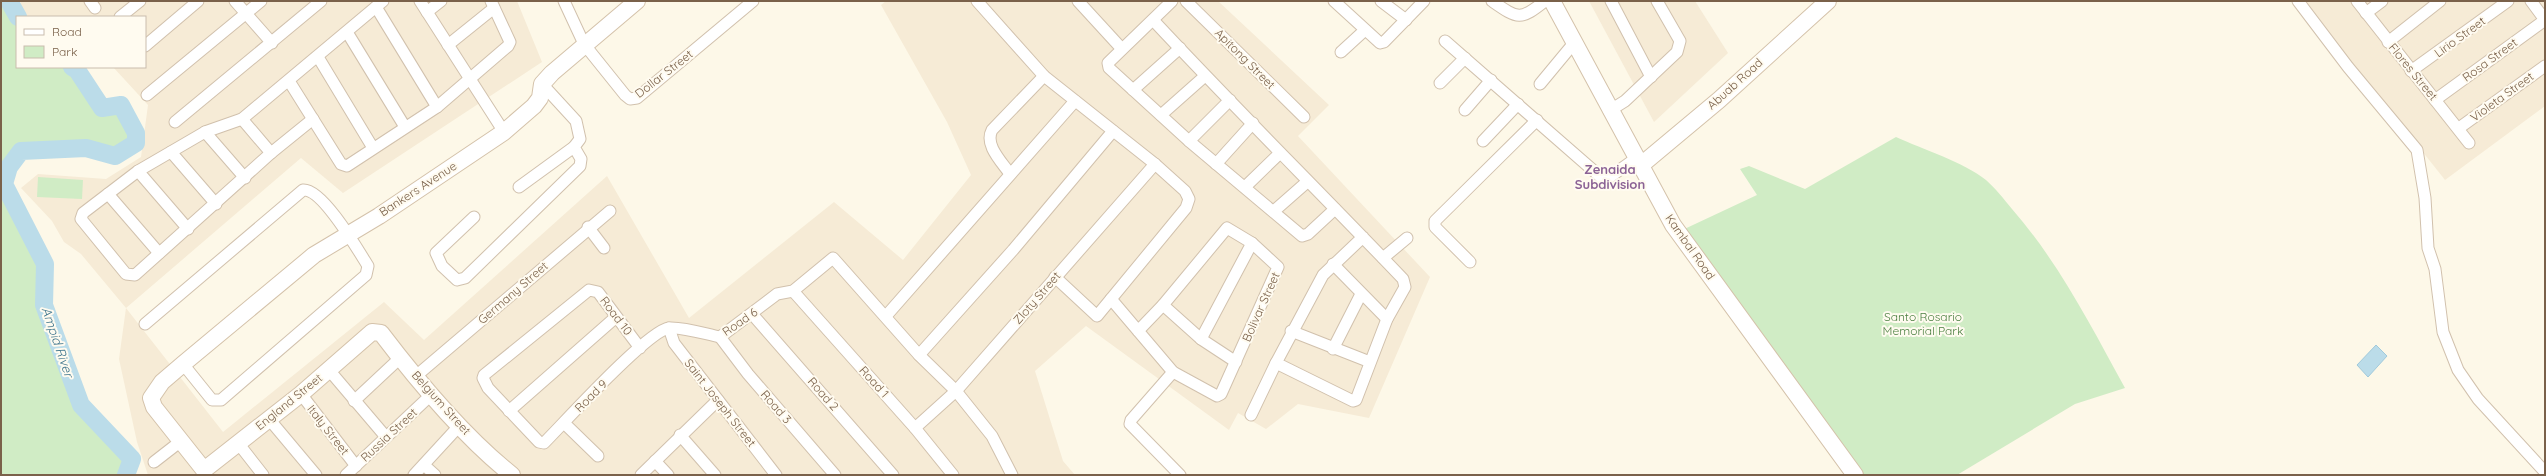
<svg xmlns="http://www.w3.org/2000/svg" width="2546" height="476" font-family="Quicksand,sans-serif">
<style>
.residential{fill:#f6ebd6}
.green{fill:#d0ecc5}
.water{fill:#bbdce9;stroke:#a1cadb}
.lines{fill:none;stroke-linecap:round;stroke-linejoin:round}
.river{stroke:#bbdce9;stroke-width:18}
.street-casing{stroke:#d1c1ad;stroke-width:13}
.secondary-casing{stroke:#d4c2aa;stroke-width:18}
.street{stroke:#fff;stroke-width:11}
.secondary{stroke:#fff;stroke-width:16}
.labels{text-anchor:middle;stroke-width:4;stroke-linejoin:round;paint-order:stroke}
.street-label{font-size:12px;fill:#7a614a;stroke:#fffbf0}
.park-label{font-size:12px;fill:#4c8042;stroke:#fffbf0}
.neighbourhood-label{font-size:13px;font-weight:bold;fill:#8b6295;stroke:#fffbf0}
.water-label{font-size:13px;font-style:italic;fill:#42778e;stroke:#fffbf0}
</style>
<rect width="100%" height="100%" fill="#fdf8e8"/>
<g class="residential">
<path d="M21 1H517L542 62 343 193 301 158 126 308 223 432 384 302 424 340 607 176 689 318 834 202 903 260 971 175 947 122 881 5 886 1H1218L1329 105 1298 136 1430 277 1369 418 1298 404 1266 429 1238 413 1229 430 1086 326 1035 371 1063 461 1075 475H148L137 442 119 359 126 308 81 254 64 242 52 221 21 188 38 174 106 179 141 157 148 105 113 67H145V17H23L18 11Z"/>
<path d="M1589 1H1695L1728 53 1654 122Z"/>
<path d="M2303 1H2545V106L2445 180Z"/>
</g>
<g class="green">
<path d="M1 1H9L18 17 17 67H72L77 70 102 108 121 105 136 133V143L115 156 86 148 21 151 9 167 4 184 45 264 44 305 81 405 132 459 126 475H1Z"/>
<path d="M1896 137C1922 149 1964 162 1986 180 1995 188 2004 199 2012 209 2059 263 2091 326 2125 388L2075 404 1957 475H1858L1678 232 1757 195 1740 169 1749 166 1805 189Z"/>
<path d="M38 177 83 180 82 199 37 197Z"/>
</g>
<path class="water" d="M2376 345 2387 356 2368 377 2357 365Z"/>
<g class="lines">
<g class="river">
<path d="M9 1 18 17"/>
<path d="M72 67 77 70 102 108 121 105 136 133V143L115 156 86 148 21 151 9 167 4 184 45 264 44 305 81 405 132 459 126 475"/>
</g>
<g class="street-casing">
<g id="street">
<path d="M90 1 95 8"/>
<path d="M235 1 272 43"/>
<path d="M420 1 504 132"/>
<path d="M564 1 584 44 625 95 630 99 637 98 753 1"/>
<path d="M977 1 1044 76 1155 164 1185 191 1189 199 1186 208 1097 316 1055 277"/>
<path d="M1078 1 1122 49"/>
<path d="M1172 1 1108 63 1109 68 1189 141 1302 236 1308 234 1335 209"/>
<path d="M1186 1 1304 117"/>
<path d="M1334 1 1380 43 1384 42 1424 1"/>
<path d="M1381 1 1406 20"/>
<path d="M1492 1C1518 19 1520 21 1545 1"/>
<path d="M1611 1 1651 77"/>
<path d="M2298 1 2348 67 2417 150 2425 198 2428 248 2435 269 2443 332 2458 370 2478 399 2545 472"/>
<path d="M2357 1 2469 143"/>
<path d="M2531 1 2545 20"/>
<path d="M376 7 437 107"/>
<path d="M427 12 441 1"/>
<path d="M2366 13 2382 1"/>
<path d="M120 17 140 1"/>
<path d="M1153 20C1235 108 1320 192 1403 279L1405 287 1387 319 1356 400 1353 401 1276 363 1323 275 1363 237"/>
<path d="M347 32 405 127"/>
<path d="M1445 41 1603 179H1607L1635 159"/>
<path d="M2388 42 2440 1"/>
<path d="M448 45 494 8"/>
<path d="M145 46 198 1"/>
<path d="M1341 52 1365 30"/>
<path d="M318 57 373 148"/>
<path d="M2411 71 2508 1"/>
<path d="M289 81 341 164 347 166 437 107 508 46 510 42 491 1"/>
<path d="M1440 83 1465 58"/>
<path d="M1540 84 1574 43"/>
<path d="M1133 90 1180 48"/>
<path d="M147 95 261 1"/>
<path d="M2435 100 2545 20"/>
<path d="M1465 110 1491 80"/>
<path d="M1609 111 1625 101 1677 52 1680 41 1657 1"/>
<path d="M1161 115 1205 76"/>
<path d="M242 119 271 153"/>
<path d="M313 119 271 153 135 275 126 274 81 219 83 213 138 171 205 132 242 119 383 1"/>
<path d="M175 122 321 1"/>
<path d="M2459 128 2545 66"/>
<path d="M205 132 245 178"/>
<path d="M1189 141 1230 100"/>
<path d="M1483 141 1518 104"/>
<path d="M171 152 216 204"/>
<path d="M1216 164 1253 123"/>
<path d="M138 171 188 229"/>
<path d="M1010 174C1002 162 984 145 992 130L1044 76"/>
<path d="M1246 186 1280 153"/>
<path d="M519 187 574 147"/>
<path d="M108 194 159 253"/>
<path d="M1274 211 1307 182"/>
<path d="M474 217 436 253 442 266 457 280 465 278 580 166 581 159 574 147 580 139 576 121 542 84"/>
<path d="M588 227 604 248"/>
<path d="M1383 258 1407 238"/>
<path d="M1470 262 1435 227V221L1537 120"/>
<path d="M1333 264 1387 319"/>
<path d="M793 291 915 428 953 475"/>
<path d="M1111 299 1173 372 1217 396 1221 394 1278 267 1252 243 1227 228 1163 305 1138 331"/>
<path d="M1163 305 1201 339 1236 362"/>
<path d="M752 314 893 475"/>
<path d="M886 316 1075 101"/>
<path d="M145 324 303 190C322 188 358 250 368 266L366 275 221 400H212L183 364"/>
<path d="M669 328 674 343 776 475"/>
<path d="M1291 331 1370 362"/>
<path d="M720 337 748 374 835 475"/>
<path d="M1201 339 1252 243"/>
<path d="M640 348 598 292 589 290 484 375 483 378 488 388 539 442 544 443C564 423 647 331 669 328 685 327 705 334 720 337L777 294 793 291 833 258 919 355 956 391 992 436 1012 475"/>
<path d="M1333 349 1361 294"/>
<path d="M919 355 1013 250 1113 131"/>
<path d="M329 370 386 437"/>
<path d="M1173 372 1131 420 1130 424 1180 475"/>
<path d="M416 376 610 211"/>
<path d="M301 394 356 466"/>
<path d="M354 401 400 358"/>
<path d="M509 411 616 317"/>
<path d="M1251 415 1276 363"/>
<path d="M269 419 316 475"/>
<path d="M564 423 598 456"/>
<path d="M915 428 956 391 1155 164"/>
<path d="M680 435 715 475"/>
<path d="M238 443 263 475"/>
<path d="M655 461 668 475"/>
<path d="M154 462 181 441"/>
<path d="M424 465 435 475"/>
<path d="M346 475 432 394"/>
<path d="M414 475 460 425"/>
<path d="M641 475 718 400"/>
</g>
</g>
<g class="secondary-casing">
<g id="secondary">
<path d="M1552 1 1673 225 1855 475"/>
<path d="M1640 166 1719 100 1828 1"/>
<path d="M512 475C463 436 419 383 381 333L372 332 301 394 204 470 154 407 151 398 162 382 183 364 314 255 379 216 504 132 534 106 540 98 542 84 552 73 637 1"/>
</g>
</g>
<use href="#street" class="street"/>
<use href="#secondary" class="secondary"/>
</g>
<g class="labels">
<g class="street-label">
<text transform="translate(2460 37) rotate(-36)" y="4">Lirio Street</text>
<text transform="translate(1245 59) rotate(45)" y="4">Apitong Street</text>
<text transform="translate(2490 60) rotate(-36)" y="4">Rosa Street</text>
<text transform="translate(2413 72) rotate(51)" y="4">Flores Street</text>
<text transform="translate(664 74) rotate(-38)" y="4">Dollar Street</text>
<text transform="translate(1735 84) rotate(-42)" y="4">Abuab Road</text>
<text transform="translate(2502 97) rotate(-36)" y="4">Violeta Street</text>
<text transform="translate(418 189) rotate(-33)" y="4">Bankers Avenue</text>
<text transform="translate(1690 247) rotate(55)" y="4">Kambal Road</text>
<text transform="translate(513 293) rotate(-41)" y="4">Germany Street</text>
<text transform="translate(1037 298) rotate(-49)" y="4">Zloty Street</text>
<text transform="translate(1261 307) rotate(-66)" y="4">Bolivar Street</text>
<text transform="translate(616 316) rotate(53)" y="4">Road 10</text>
<text transform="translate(740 322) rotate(-35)" y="4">Road 6</text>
<text transform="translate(874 382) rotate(48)" y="4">Road 1</text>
<text transform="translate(823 394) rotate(49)" y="4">Road 2</text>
<text transform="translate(591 396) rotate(-45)" y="4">Road 9</text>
<text transform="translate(289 402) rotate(-39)" y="4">England Street</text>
<text transform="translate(441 403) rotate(48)" y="4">Belgium Street</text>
<text transform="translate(720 403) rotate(52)" y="4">Saint Joseph Street</text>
<text transform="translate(776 407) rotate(49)" y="4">Road 3</text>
<text transform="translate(328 430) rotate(52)" y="4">Italy Street</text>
<text transform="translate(389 435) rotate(-43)" y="4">Russia Street</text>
</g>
<g class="park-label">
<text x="1923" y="321">Santo Rosario<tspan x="1923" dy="14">Memorial Park</tspan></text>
</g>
<g class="neighbourhood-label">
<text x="1610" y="174">Zenaida<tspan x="1610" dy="15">Subdivision</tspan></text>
</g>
<g class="water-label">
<text transform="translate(58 342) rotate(71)" y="5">Ampid River</text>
</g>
</g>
<rect width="2546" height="476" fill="none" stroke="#7a614a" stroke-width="4"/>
<rect x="16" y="16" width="130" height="52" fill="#fffbf0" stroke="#cabdae"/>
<rect x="24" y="29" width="20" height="6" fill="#ffffff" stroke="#cabdae"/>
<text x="52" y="36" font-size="12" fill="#7a614a">Road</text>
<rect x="24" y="46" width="20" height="12" fill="#d0ecc5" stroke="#cabdae"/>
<text x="52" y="56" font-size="12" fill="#7a614a">Park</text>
</svg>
